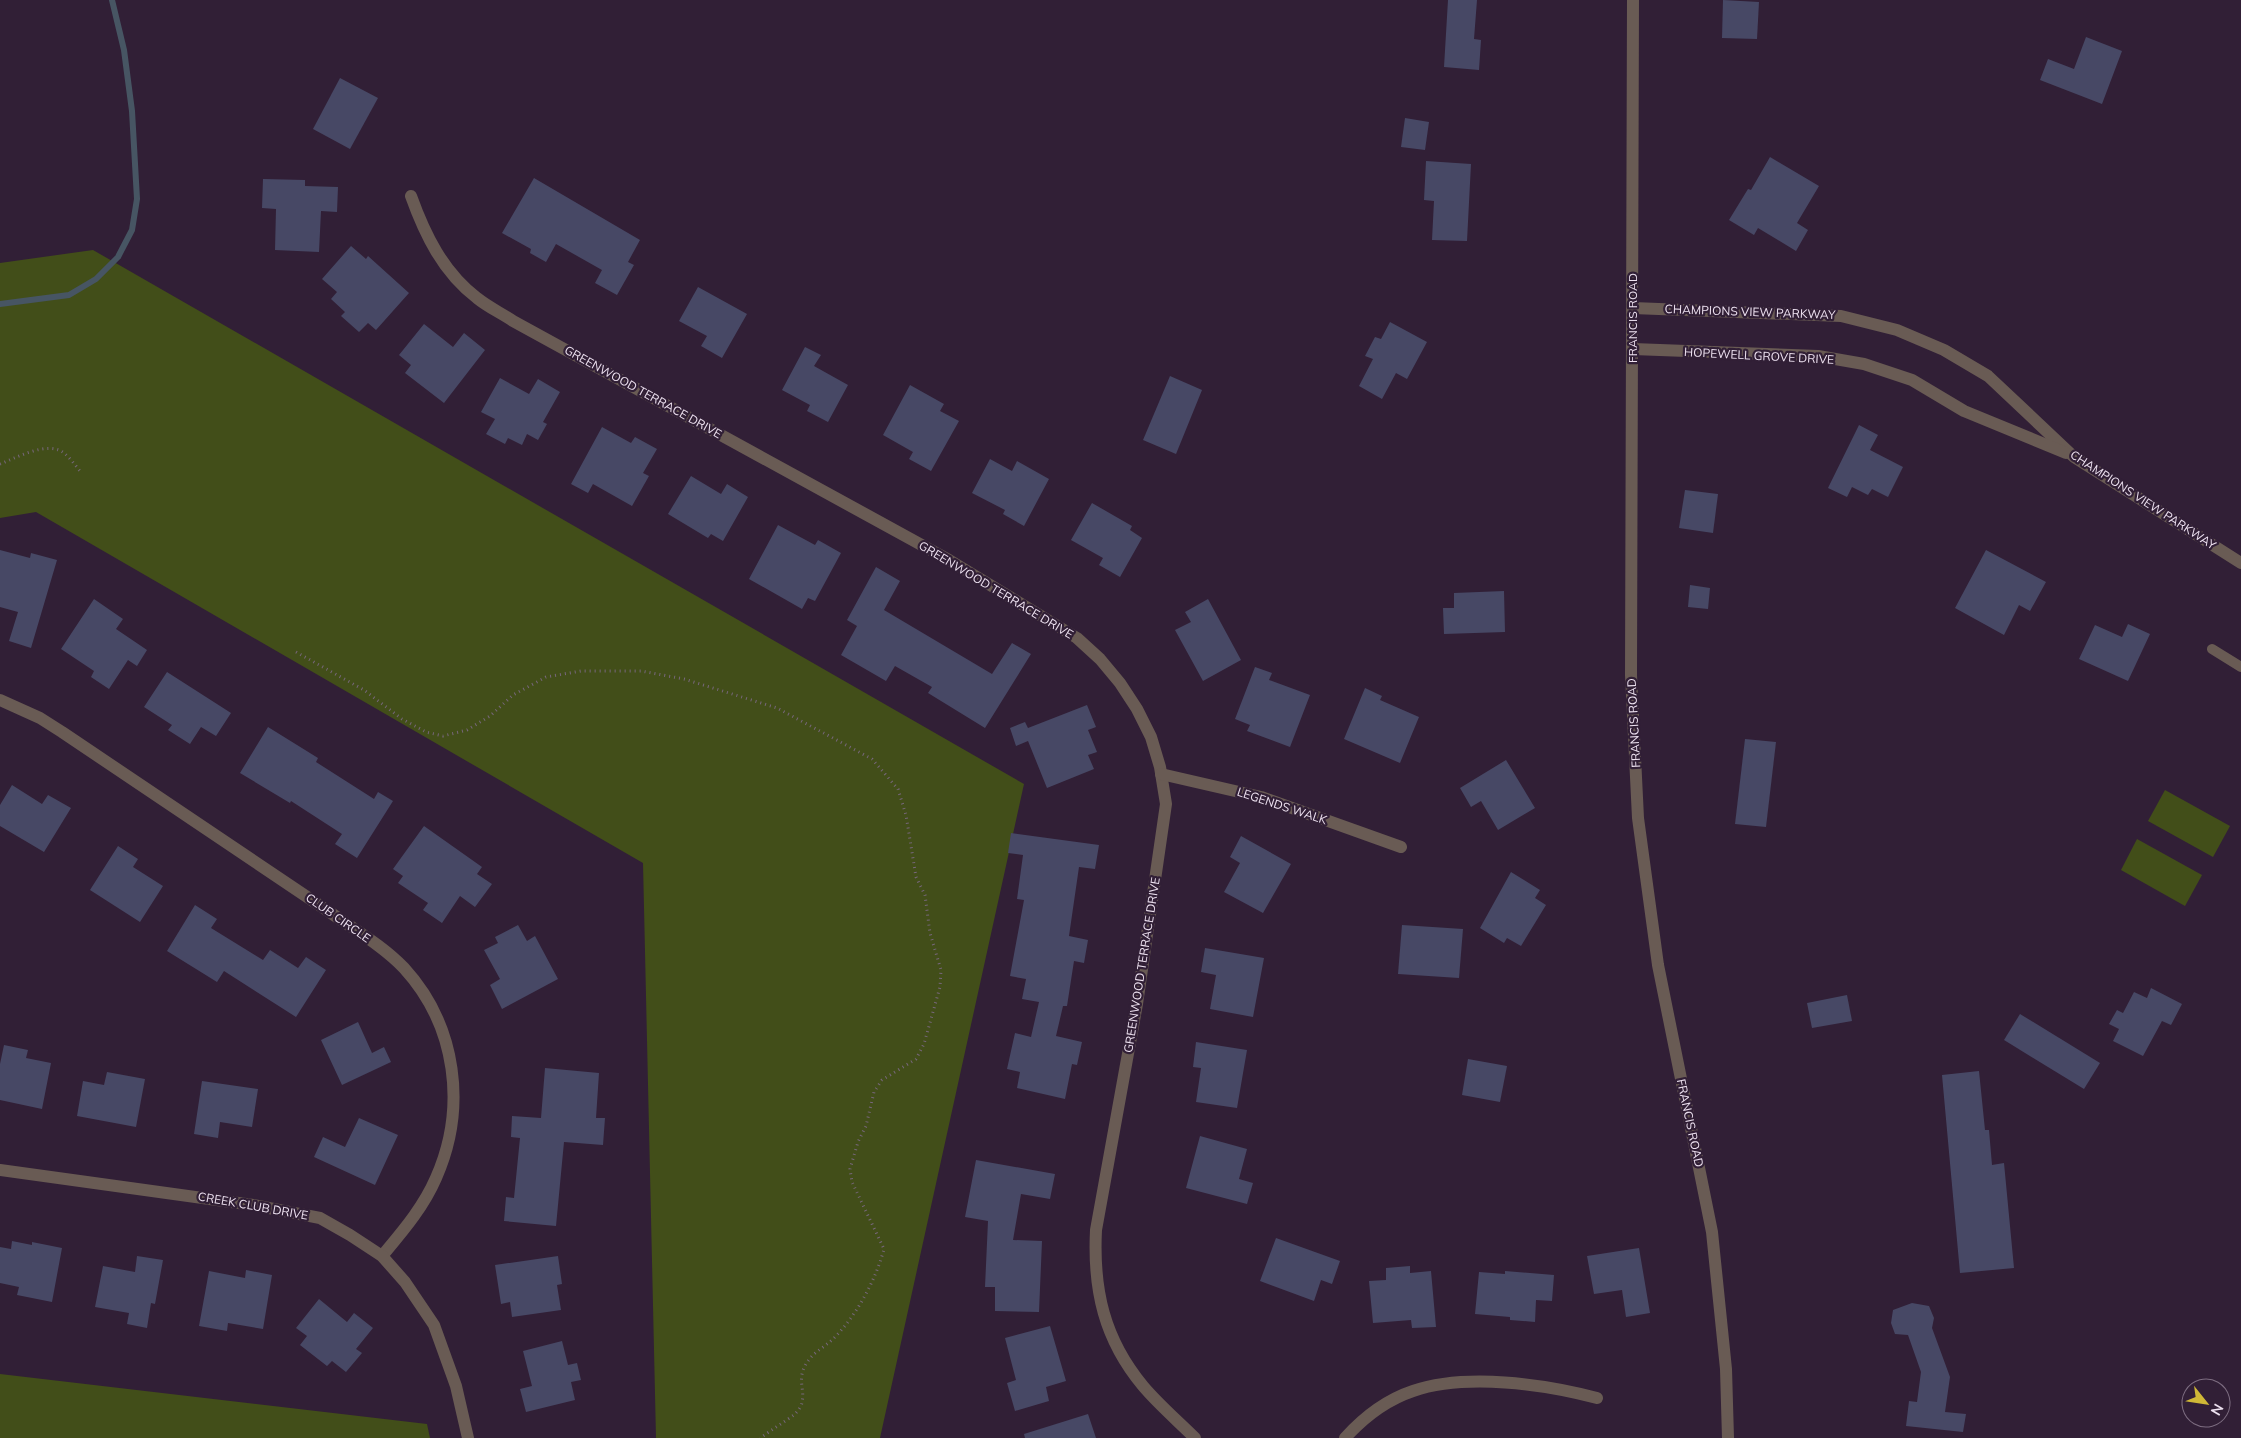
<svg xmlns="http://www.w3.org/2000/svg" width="2241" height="1438" font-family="Mulish,sans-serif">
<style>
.green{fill:#424e19}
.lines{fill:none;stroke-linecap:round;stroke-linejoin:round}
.stream{stroke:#475563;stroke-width:6}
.building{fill:#474865}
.path{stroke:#77677b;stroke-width:3;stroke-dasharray:1 4;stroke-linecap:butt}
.service{stroke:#695b54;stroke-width:10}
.minor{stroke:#695b54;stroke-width:12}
.tertiary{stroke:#695b54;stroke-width:12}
.labels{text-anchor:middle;stroke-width:4.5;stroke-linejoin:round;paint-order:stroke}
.street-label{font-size:12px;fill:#eee2f1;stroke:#311f36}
</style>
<rect width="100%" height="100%" fill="#311f36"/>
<g class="green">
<path d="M93 250 1024 784 880 1438H656L643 863 36 512 0 518V263Z"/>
<path d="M2165 790 2230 826 2213 857 2148 821Z"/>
<path d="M2137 839 2202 875 2185 906 2121 870Z"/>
<path d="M0 1374 427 1424 430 1438H0Z"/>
</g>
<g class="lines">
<path class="stream" d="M0 304 69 295 96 279 118 257 132 230 137 199 132 111 124 50 112 0"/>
</g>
<g class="building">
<path d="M1448 0H1477L1474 39 1481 40 1479 70 1444 67Z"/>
<path d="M1723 0 1759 2 1757 39 1722 38Z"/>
<path d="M2086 37 2122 51 2102 104 2040 80 2048 59 2074 69Z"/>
<path d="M340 78 378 98 350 149 313 129Z"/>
<path d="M1405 118 1429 122 1425 150 1401 147Z"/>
<path d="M1770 157 1819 186 1797 223 1808 230 1796 251 1758 228 1754 235 1729 220 1748 189 1751 190Z"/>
<path d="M1426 161 1471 164 1467 241 1432 240 1434 201 1424 200Z"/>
<path d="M534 178 640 240 628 262 634 265 617 295 595 283 602 270 556 244 546 262 530 253 531 249 502 233Z"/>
<path d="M263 179 305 180V186L338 187 337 212 321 211 319 252 275 250 276 209 262 208Z"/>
<path d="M351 246 366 259 368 256 409 293 376 330 368 323 359 332 341 316 345 312 331 299 337 292 322 279Z"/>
<path d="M698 287 747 314 722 358 701 346 707 336 679 321Z"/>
<path d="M1390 322 1427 342 1407 379 1396 373 1382 399 1359 386 1373 359 1365 356 1375 337 1381 339Z"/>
<path d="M424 324 453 347 464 333 485 350 444 403 405 373 411 365 399 355Z"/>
<path d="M805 347 821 355 814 366 848 385 828 422 807 411 810 405 782 390Z"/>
<path d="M1170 376 1202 390 1176 454 1143 440Z"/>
<path d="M500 378 529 394 538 379 560 392 543 422 547 424 538 440 527 434 522 445 508 438 505 444 486 434 495 419 481 412Z"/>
<path d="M910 385 944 404 940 411 959 421 931 471 909 459 913 452 883 435Z"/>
<path d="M1859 425 1878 435 1870 450 1903 467 1888 497 1872 489 1868 495 1852 487 1847 497 1828 488Z"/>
<path d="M602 427 631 443 635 437 657 449 643 473 649 476 632 506 593 484 588 493 571 484Z"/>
<path d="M990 459 1012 471 1017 461 1049 479 1024 526 1003 514 1005 510 972 493Z"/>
<path d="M691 476 721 494 727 484 748 497 723 541 711 534 708 538 668 514Z"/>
<path d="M1685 490 1718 494 1713 533 1679 528Z"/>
<path d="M1092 503 1132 526 1130 530 1142 538 1120 577 1099 565 1103 558 1071 540Z"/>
<path d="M778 525 815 545 818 540 841 553 815 601 808 598 802 609 749 579Z"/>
<path d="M0 550 30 558 31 553 57 560 31 648 9 641 18 612 0 607Z"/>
<path d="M1986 550 2046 582 2030 611 2019 605 2004 635 1955 608Z"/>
<path d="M876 567 900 581 884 610 992 674 1012 643 1031 654 985 728 928 693 932 687 895 666 886 681 841 655 857 626 847 620Z"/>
<path d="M1690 585 1710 588 1708 609 1688 607Z"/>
<path d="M1504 591 1505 632 1444 634 1443 608H1454V593Z"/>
<path d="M94 599 123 619 116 629 147 650 137 666 128 660 109 689 91 677 94 671 61 649Z"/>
<path d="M1208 599 1241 660 1203 681 1175 630 1191 622 1185 612Z"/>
<path d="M2128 624 2150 634 2128 681 2079 659 2095 625 2122 637Z"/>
<path d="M1255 667 1272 673 1269 680 1310 695 1290 747 1247 731 1250 725 1235 719Z"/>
<path d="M167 672 231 713 216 736 201 727 190 744 168 730 172 725 144 707Z"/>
<path d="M1365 688 1382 696 1380 700 1419 717 1400 763 1344 739Z"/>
<path d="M1087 705 1096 727 1088 730 1097 752 1088 755 1094 769 1047 788 1028 741 1016 746 1010 728 1025 722 1028 728Z"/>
<path d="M268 727 318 758 316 762 374 799 378 792 393 801 357 858 335 844 342 834 291 801 290 803 240 773Z"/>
<path d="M1745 739 1776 742 1766 827 1735 824Z"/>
<path d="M1506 760 1535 808 1498 830 1481 801 1471 807 1460 788Z"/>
<path d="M12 785 42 804 48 795 71 808 44 852 0 826V805Z"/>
<path d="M424 826 482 867 477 874 492 884 475 907 460 896 442 923 423 910 428 903 398 883 403 876 393 869Z"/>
<path d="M1011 833 1099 845 1095 869 1079 867 1069 936 1088 940 1084 963 1074 961 1067 1006H1063L1056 1036 1082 1042 1077 1065 1072 1064 1065 1099 1017 1088 1020 1072 1007 1069 1015 1033 1031 1037 1039 1002 1022 999 1026 979 1010 976 1024 900 1017 899 1023 855 1008 853Z"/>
<path d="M1241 836 1291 864 1263 913 1224 892 1240 863 1230 857Z"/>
<path d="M118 846 138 859 133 867 163 886 140 922 90 890Z"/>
<path d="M1511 872 1540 890 1535 898 1546 905 1521 946 1507 938 1504 943 1480 928Z"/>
<path d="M195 905 217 919 211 928 263 960 270 950 298 968 306 957 326 970 296 1017 224 971 217 982 167 951Z"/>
<path d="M518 925 527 941 535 936 558 979 502 1009 490 985 500 979 484 950 498 943 495 937Z"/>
<path d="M1402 925 1463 929 1459 978 1398 974Z"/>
<path d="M1205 948 1264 958 1253 1017 1210 1009 1216 975 1201 972Z"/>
<path d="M2151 988 2182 1004 2171 1025 2162 1021 2143 1056 2113 1041 2119 1029 2109 1024 2117 1010 2123 1013 2134 992 2147 998Z"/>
<path d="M1847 995 1852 1021 1812 1028 1807 1003Z"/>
<path d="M2020 1014 2100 1063 2084 1089 2004 1040Z"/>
<path d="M358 1022 372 1053 384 1047 391 1062 342 1085 321 1040Z"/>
<path d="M1196 1042 1247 1050 1237 1108 1196 1102 1201 1068 1193 1067Z"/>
<path d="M4 1045 28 1050 26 1058 51 1063 42 1109 0 1100V1064Z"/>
<path d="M1468 1059 1507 1066 1500 1102 1462 1095Z"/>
<path d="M545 1068 599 1073 596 1118H605L603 1145 564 1142 556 1226 504 1221 506 1197 514 1198 520 1138 511 1137 512 1116 541 1118Z"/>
<path d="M1979 1071 1985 1130H1989L1992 1165 2004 1163 2014 1268 1960 1273 1942 1075Z"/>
<path d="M107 1072 145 1079 136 1127 77 1116 83 1081 104 1085Z"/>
<path d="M202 1081 258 1089 252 1127 220 1122 218 1138 194 1134Z"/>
<path d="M359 1118 398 1135 375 1185 314 1157 323 1137 345 1147Z"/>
<path d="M1200 1136 1247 1149 1239 1179 1253 1183 1247 1204 1186 1188Z"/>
<path d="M976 1160 1055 1174 1050 1199 1021 1194 1013 1240 1042 1241 1039 1312 995 1311V1287H985L988 1221 965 1217Z"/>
<path d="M1276 1238 1340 1261 1332 1284 1321 1280 1314 1301 1260 1281Z"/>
<path d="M12 1241 32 1245V1242L62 1248 52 1302 17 1295 19 1287 0 1283V1247L11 1249Z"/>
<path d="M1639 1248 1650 1313 1626 1317 1622 1290 1594 1294 1587 1256Z"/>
<path d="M137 1256 163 1260 155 1304 151 1303 147 1328 127 1324 129 1313 95 1307 103 1266 135 1272Z"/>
<path d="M558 1256 562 1284 557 1285 561 1310 512 1317 510 1302 501 1304 495 1265Z"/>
<path d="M1410 1266V1273L1431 1271 1436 1327 1412 1328 1411 1320 1373 1323 1369 1281 1386 1280V1268Z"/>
<path d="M246 1270 272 1275 263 1329 228 1323 227 1331 199 1326 209 1271 245 1278Z"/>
<path d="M1505 1271 1554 1275 1552 1301 1536 1300 1535 1322 1510 1320V1317L1475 1314 1479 1272 1505 1274Z"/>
<path d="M319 1299 347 1322 354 1313 373 1328 356 1349 362 1353 346 1372 332 1361 327 1366 300 1345 307 1336 296 1328Z"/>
<path d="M1912 1303 1929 1306 1934 1318 1932 1328 1950 1377 1945 1412 1966 1414 1963 1432 1906 1426 1909 1401 1917 1402 1921 1372 1908 1335 1895 1334 1891 1323 1893 1310Z"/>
<path d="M1050 1326 1066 1381 1046 1387 1049 1401 1015 1411 1007 1383 1016 1380 1005 1338Z"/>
<path d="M562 1341 568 1365 577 1363 581 1380 571 1382 575 1400 526 1412 520 1389 532 1386 523 1351Z"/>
<path d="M1088 1414 1096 1438H1025L1024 1434Z"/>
</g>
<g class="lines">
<g class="path">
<path d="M0 464C16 458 48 440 64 453 70 458 75 465 80 471"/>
<path d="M296 652 364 690 402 719 426 732 443 736 467 730 490 716 513 695 546 677 581 671H641L684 679 777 708 872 759 898 789 906 815 916 877 925 895 930 933 941 970 940 987 924 1044 916 1059 882 1080 874 1092 866 1126 858 1142 850 1169 852 1182 884 1249C876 1279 858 1313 836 1336 825 1348 811 1352 804 1368 798 1381 805 1391 802 1402 802 1406 797 1412 794 1415L760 1438"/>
</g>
<path class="service" d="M2212 649 2241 667"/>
<g class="minor">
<path d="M411 196C425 235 443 272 477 298 488 307 501 313 513 321L949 560 1077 638 1100 659 1120 683 1137 709 1151 737 1160 767 1166 804 1137 1004 1096 1230C1093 1290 1104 1339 1143 1386 1159 1405 1178 1421 1195 1438"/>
<path d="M1633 308 1841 316 1897 330 1944 350 1988 376 2074 457 2241 563"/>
<path d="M1633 349 1818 356 1864 364 1912 380 1964 411 2066 453"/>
<path d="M0 700 40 718 62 732 331 913C355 930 383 946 404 968 457 1026 467 1108 436 1178 423 1208 402 1232 382 1256"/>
<path d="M1161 774 1261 797 1401 847"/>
<path d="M0 1170 253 1205 320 1218 350 1235 382 1256 405 1282 434 1325 456 1386 468 1438"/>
<path d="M1345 1438C1364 1417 1386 1400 1413 1391 1466 1373 1544 1384 1597 1398"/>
</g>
<path class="tertiary" d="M1633 0 1631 675 1638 818 1658 965 1712 1232 1726 1369 1728 1438"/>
</g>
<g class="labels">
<g class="street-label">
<text transform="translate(1750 312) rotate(2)" y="4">CHAMPIONS VIEW PARKWAY</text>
<text transform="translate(1633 318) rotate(-90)" y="4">FRANCIS ROAD</text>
<text transform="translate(1759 356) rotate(3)" y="4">HOPEWELL GROVE DRIVE</text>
<text transform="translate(643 392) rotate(29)" y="4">GREENWOOD TERRACE DRIVE</text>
<text transform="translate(2143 500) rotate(33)" y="4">CHAMPIONS VIEW PARKWAY</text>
<text transform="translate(996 590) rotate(31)" y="4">GREENWOOD TERRACE DRIVE</text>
<text transform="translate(1634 723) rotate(-93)" y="4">FRANCIS ROAD</text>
<text transform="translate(1282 806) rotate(18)" y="4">LEGENDS WALK</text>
<text transform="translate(338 918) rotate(35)" y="4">CLUB CIRCLE</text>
<text transform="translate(1142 965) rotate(-81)" y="4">GREENWOOD TERRACE DRIVE</text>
<text transform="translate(1690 1123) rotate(78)" y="4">FRANCIS ROAD</text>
<text transform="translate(253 1206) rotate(10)" y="4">CREEK CLUB DRIVE</text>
</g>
</g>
<g transform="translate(2206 1403) rotate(120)"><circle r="24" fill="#311f36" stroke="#7d6d81"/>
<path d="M0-4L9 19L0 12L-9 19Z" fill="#cfb837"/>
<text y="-8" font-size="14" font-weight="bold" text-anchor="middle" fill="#eee2f1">N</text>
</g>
</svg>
